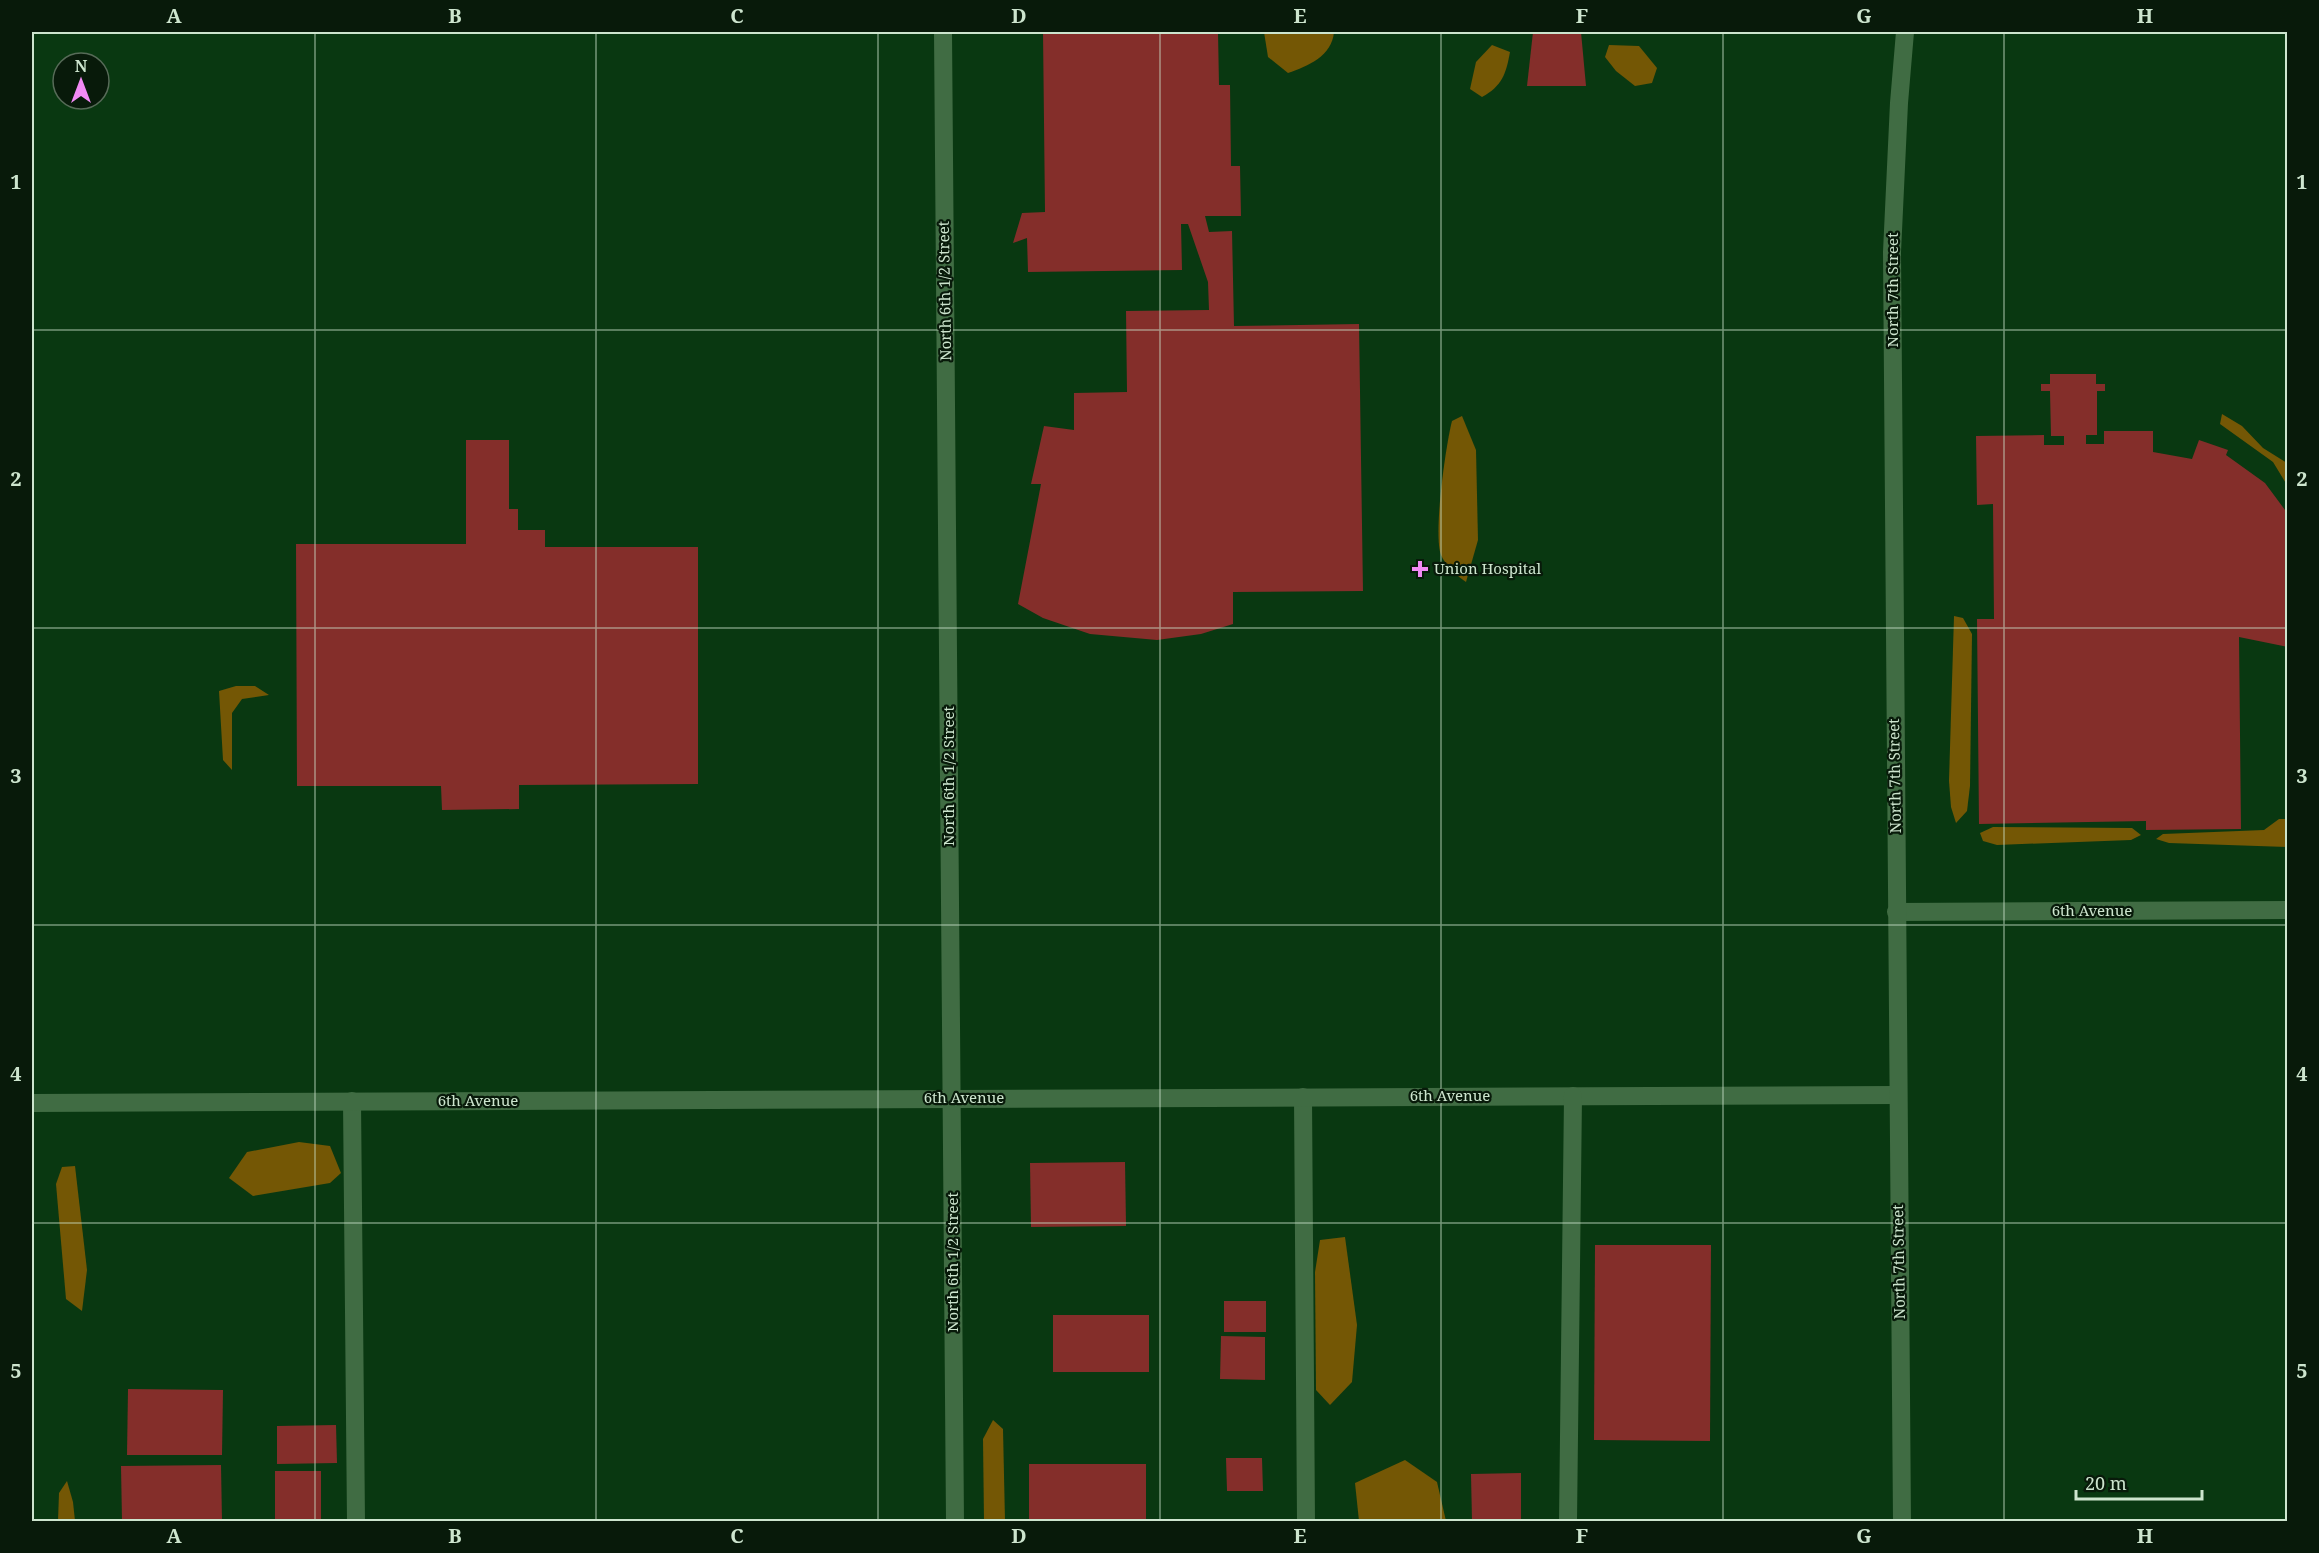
<svg xmlns="http://www.w3.org/2000/svg" width="2319" height="1553" font-family="'Noto Serif',serif">
<style>
.forest{fill:#745705}
.building{fill:#842e2a}
.lines{fill:none;stroke-linecap:round;stroke-linejoin:round}
.minor{stroke:#406c43;stroke-width:18}
.grid{fill:none;stroke:#cde5ce;stroke-width:1.5;stroke-opacity:0.55}
.poi-dot{fill:#f18af4;stroke:#081a0a;stroke-width:2}
.labels{text-anchor:middle;stroke-width:4.5;stroke-linejoin:round;paint-order:stroke}
.street-label{font-size:15px;fill:#cde5ce;stroke:#081a0a}
.poi-label{font-size:15px;fill:#cde5ce;stroke:#081a0a;text-anchor:start}
.neatline{fill:none;stroke:#cde5ce;stroke-width:2}
.grid-label{font-size:20px;text-anchor:middle;font-weight:bold;fill:#cde5ce}
</style>
<rect width="100%" height="100%" fill="#093811"/>
<g class="forest">
<path d="M1264 32H1334C1332 56 1308 66 1288 73L1268 57Z"/>
<path d="M1492 45 1510 52C1506 74 1502 86 1482 97L1470 89 1476 62Z"/>
<path d="M1609 45 1639 46 1657 68 1652 83 1635 86 1616 71 1605 57Z"/>
<path d="M2222 414 2242 426 2263 448 2287 463V485L2273 462 2220 424Z"/>
<path d="M1462 416 1476 450 1478 540 1466 582C1457 576 1445 565 1441 555 1433 533 1446 444 1452 421Z"/>
<path d="M1954 616 1963 618 1972 634 1970 786 1967 811 1956 823 1951 807 1949 781Z"/>
<path d="M236 686H255L269 695 242 699 232 713V770L223 760 219 691Z"/>
<path d="M2279 819H2287V847L2169 843 2156 839 2163 834 2264 830Z"/>
<path d="M1993 827 2132 828 2141 835 2131 840 1997 845 1983 841 1980 833Z"/>
<path d="M299 1142 330 1146 341 1173 330 1183 253 1196 229 1178 247 1152Z"/>
<path d="M75 1166 87 1270 82 1311 66 1299 56 1184 62 1167Z"/>
<path d="M1345 1237 1357 1325 1352 1382 1330 1405 1316 1390 1315 1272 1320 1240Z"/>
<path d="M993 1420 1003 1429 1005 1521H984L983 1439Z"/>
<path d="M1405 1460 1437 1482 1446 1521H1359L1355 1483Z"/>
<path d="M67 1481 73 1502 75 1521H58L59 1493Z"/>
</g>
<g class="building">
<path d="M1043 32H1218L1219 85H1230L1231 166H1240L1241 216H1205L1209 232 1232 231 1234 326 1359 324 1363 591 1233 592V624L1201 634 1157 640 1090 634 1043 618 1018 604 1041 484H1031L1044 426 1074 430V393L1127 392 1126 311 1209 310 1208 282 1188 224H1181L1182 270 1028 272 1027 238 1013 243 1022 213 1045 212Z"/>
<path d="M1533 32H1581L1586 86H1527Z"/>
<path d="M2050 374H2096V384H2105V391H2097V435H2086V444H2104V431H2153V452L2192 459 2199 440 2228 450 2226 455 2265 483 2288 514V647L2239 637 2241 829 2146 830V821L1979 824 1977 619H1994L1993 504 1977 505 1976 436 2044 435V445H2064V436H2051L2050 391H2041V384H2050Z"/>
<path d="M466 440H509V509H518V530H545V547H698V784L519 785V809L442 810 441 786H297L296 544H466Z"/>
<path d="M1125 1162 1126 1226 1031 1227 1030 1163Z"/>
<path d="M1595 1245H1711L1710 1441 1594 1440Z"/>
<rect x="1224" y="1301" width="42" height="31"/>
<rect x="1053" y="1315" width="96" height="57"/>
<path d="M1221 1336 1265 1337V1380L1220 1379Z"/>
<path d="M128 1389 223 1390 222 1455H127Z"/>
<path d="M336 1425 337 1463 277 1464V1426Z"/>
<path d="M1226 1458H1262L1263 1491H1227Z"/>
<rect x="1029" y="1464" width="117" height="57"/>
<path d="M221 1465 222 1521H122L121 1466Z"/>
<rect x="275" y="1471" width="46" height="50"/>
<path d="M1521 1473V1521H1472L1471 1474Z"/>
</g>
<g class="lines">
<g class="minor">
<path d="M943 32 955 1522"/>
<path d="M1896 912 2288 910"/>
<path d="M1303 1097 1306 1522"/>
<path d="M352 1101 356 1522"/>
<path d="M32 1103 1897 1095"/>
<path d="M1568 1522 1573 1096"/>
<path d="M1902 1522 1892 252 1899 103 1905 32"/>
</g>
</g>
<path class="grid" d="M315 32V1522M596 32V1522M878 32V1522M1160 32V1522M1441 32V1522M1723 32V1522M2004 32V1522M32 330H2288M32 628H2288M32 925H2288M32 1223H2288"/>
<path class="poi-dot" d="M1417 560h6v6h6v6h-6v6h-6v-6h-6v-6h6z"/>
<g class="labels">
<g class="street-label">
<text transform="translate(1893 290) rotate(-90)" y="5">North 7th Street</text>
<text transform="translate(945 291) rotate(-91)" y="5">North 6th 1/2 Street</text>
<text transform="translate(949 776) rotate(-90)" y="5">North 6th 1/2 Street</text>
<text transform="translate(1895 776) rotate(-91)" y="5">North 7th Street</text>
<text x="2092" y="916">6th Avenue</text>
<text x="1450" y="1101">6th Avenue</text>
<text x="964" y="1103">6th Avenue</text>
<text x="478" y="1106">6th Avenue</text>
<text transform="translate(953 1262) rotate(-90)" y="5">North 6th 1/2 Street</text>
<text transform="translate(1899 1262) rotate(-91)" y="5">North 7th Street</text>
</g>
<g class="poi-label">
<text x="1434" y="574">Union Hospital</text>
</g>
</g>
<rect width="2319" height="1553" fill="none" stroke="#081a0a" stroke-width="66"/>
<g transform="translate(81 81)"><circle r="28" fill="#081a0a" stroke="#576b58" stroke-width="1.5"/>
<path d="M0-4.5L10 22L0 15L-10 22Z" fill="#f18af4"/>
<text y="-9" font-size="16" font-weight="bold" text-anchor="middle" fill="#cde5ce">N</text>
</g>
<path d="M2076 1490v9h126v-9" fill="none" stroke="#cde5ce" stroke-width="3"/>
<text x="2085" y="1490" font-size="18" fill="#cde5ce" stroke="#081a0a" stroke-width="4.5" paint-order="stroke">20 m</text>
<rect x="33" y="33" width="2253" height="1487" class="neatline"/>
<g class="grid-label">
<text x="174" y="23">A</text>
<text x="455" y="23">B</text>
<text x="737" y="23">C</text>
<text x="1019" y="23">D</text>
<text x="1300" y="23">E</text>
<text x="1582" y="23">F</text>
<text x="1864" y="23">G</text>
<text x="2145" y="23">H</text>
<text x="16" y="189">1</text>
<text x="2302" y="189">1</text>
<text x="16" y="486">2</text>
<text x="2302" y="486">2</text>
<text x="16" y="783">3</text>
<text x="2302" y="783">3</text>
<text x="16" y="1081">4</text>
<text x="2302" y="1081">4</text>
<text x="16" y="1378">5</text>
<text x="2302" y="1378">5</text>
<text x="174" y="1543">A</text>
<text x="455" y="1543">B</text>
<text x="737" y="1543">C</text>
<text x="1019" y="1543">D</text>
<text x="1300" y="1543">E</text>
<text x="1582" y="1543">F</text>
<text x="1864" y="1543">G</text>
<text x="2145" y="1543">H</text>
</g>
</svg>
